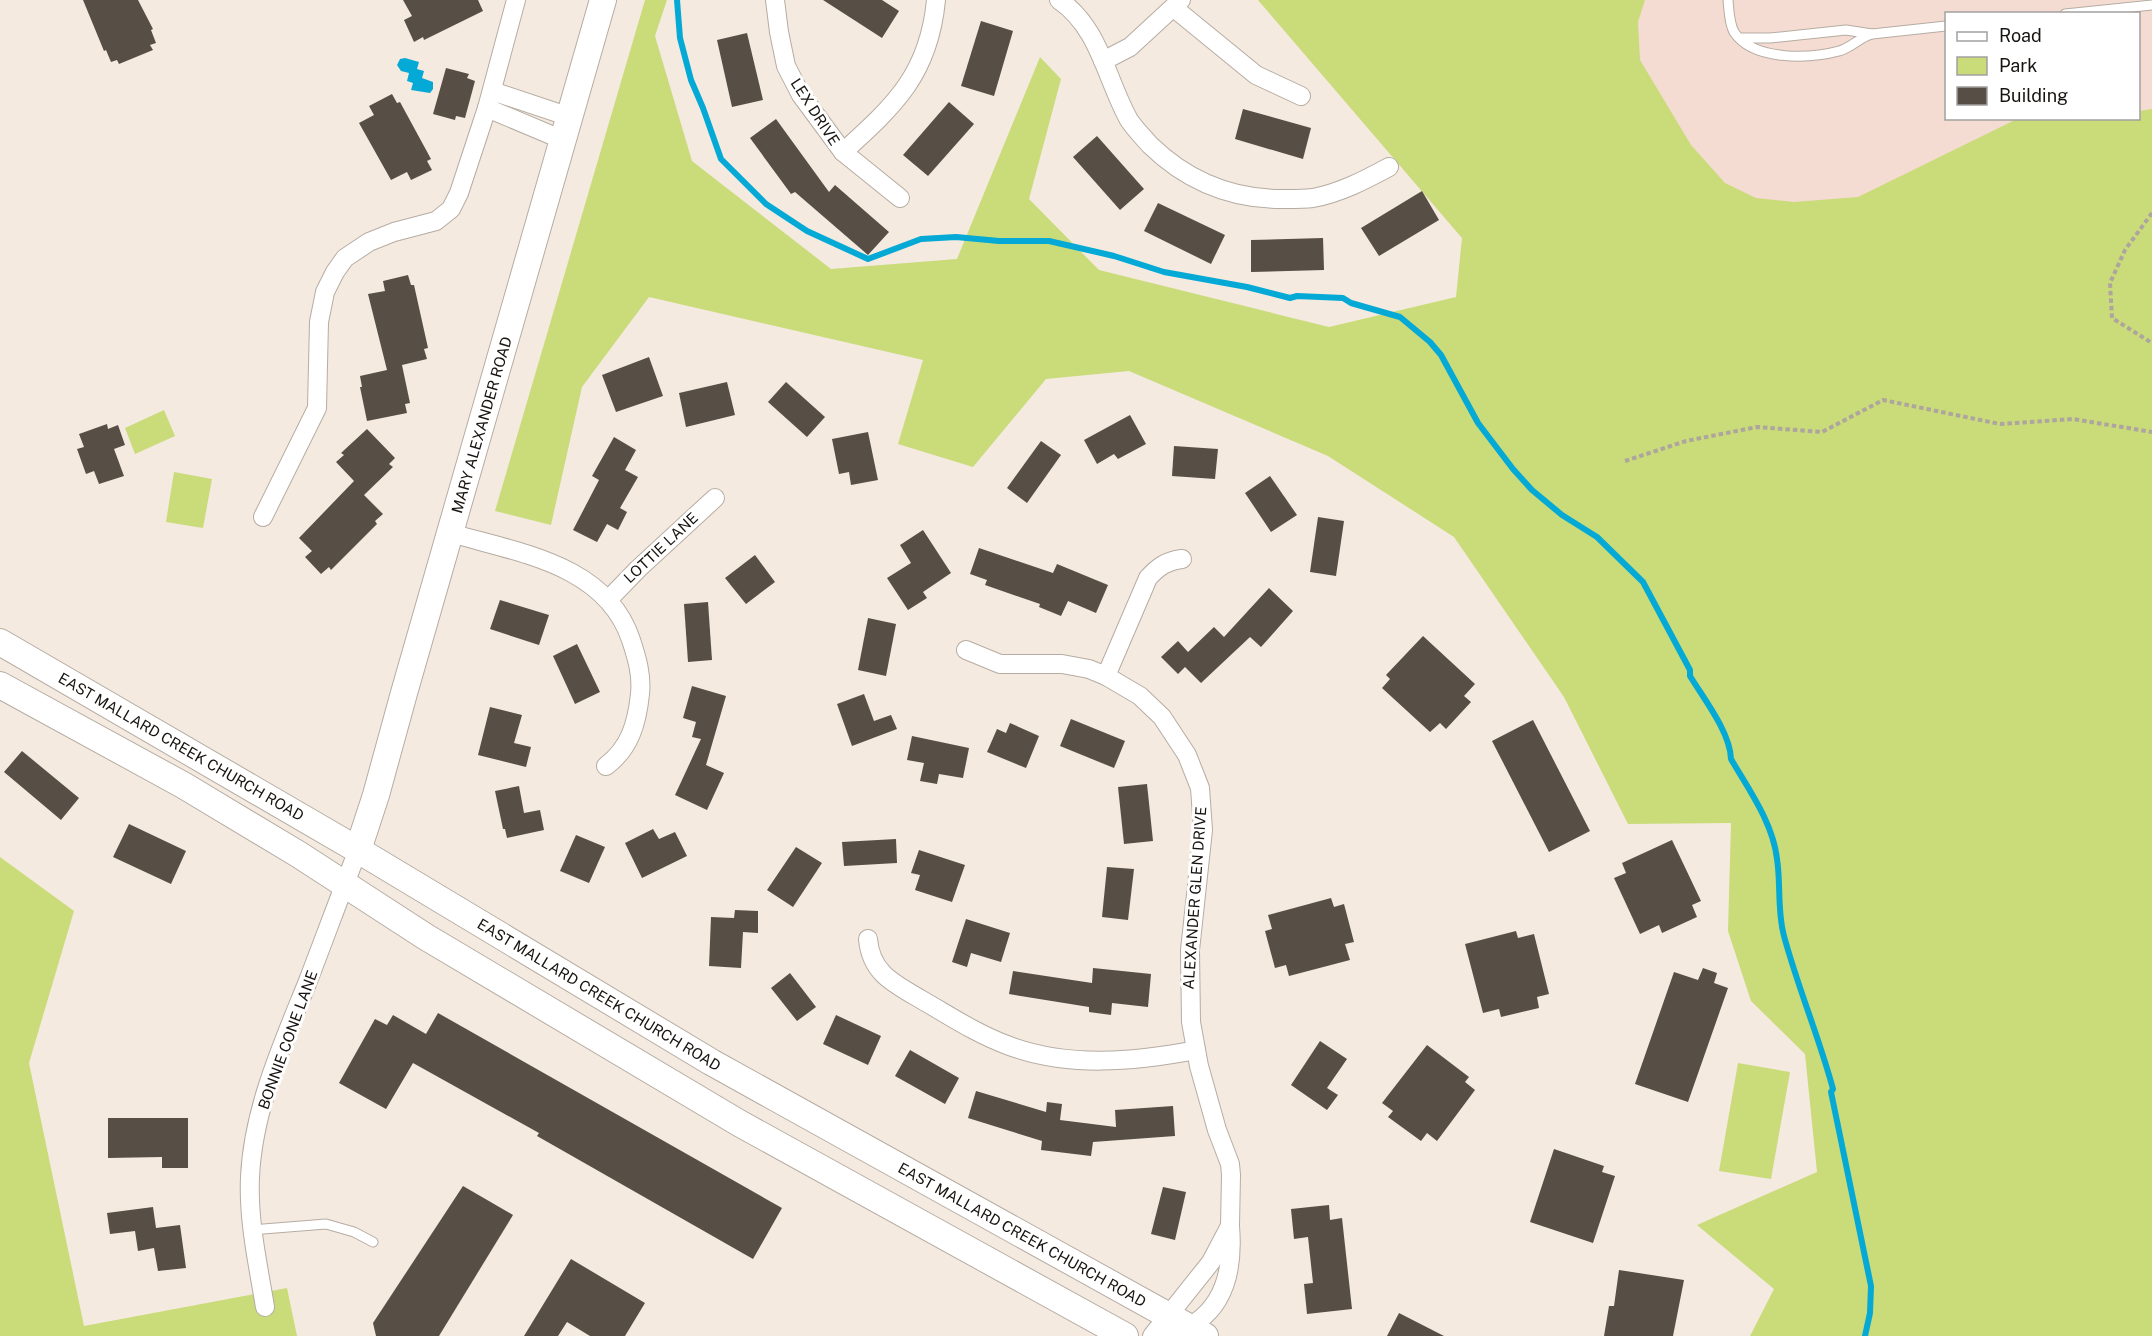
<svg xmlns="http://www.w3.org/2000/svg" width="2152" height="1336" font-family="'Public Sans',sans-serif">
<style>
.education{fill:#f4dcd2;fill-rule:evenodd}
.green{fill:#cadb7a}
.water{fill:#05a9d5}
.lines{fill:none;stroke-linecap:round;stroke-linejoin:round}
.stream{stroke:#05a9d5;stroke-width:6}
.building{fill:#574e46}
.lane-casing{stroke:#b6aca2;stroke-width:11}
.street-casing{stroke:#b6aca2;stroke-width:20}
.secondary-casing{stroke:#b6aca2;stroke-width:28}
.path{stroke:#ada59e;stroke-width:4;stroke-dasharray:4.5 3;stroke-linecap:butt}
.lane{stroke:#fff;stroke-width:9}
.street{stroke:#fff;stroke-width:18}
.secondary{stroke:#fff;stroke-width:26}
.labels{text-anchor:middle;stroke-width:6;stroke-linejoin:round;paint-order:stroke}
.street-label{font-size:15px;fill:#171310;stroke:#fff}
</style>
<rect width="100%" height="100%" fill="#f4eae0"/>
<path class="education" d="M1258 0H2152V177L1462 238ZM1946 14H2138V118H1946Z"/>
<g class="green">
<path d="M645 0H667L655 36 692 161 831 269 957 259 1040 57 1061 79 1029 199 1099 270 1329 327 1456 297 1462 238 1258 0H1645L1638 22 1640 60 1691 145 1725 183 1756 198 1794 202 1858 197 2017 119 2138 118 2139 111 2152 109V1336H1750L1774 1289 1697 1225 1817 1172 1805 1054 1751 1001 1728 931 1731 823 1628 824 1564 697 1454 537 1328 456 1129 371 1046 379 973 467 898 444 923 360 649 297 582 387 551 525 495 511Z"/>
<path d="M164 410 175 436 135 454 125 428Z"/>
<path d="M174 472 212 479 203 528 166 522Z"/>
<path d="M0 857 74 911 29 1063 84 1326 287 1288 297 1336H0Z"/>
<path d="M1738 1063 1790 1072 1771 1179 1719 1171Z"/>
</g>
<path class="water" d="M405 58 419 62 417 69 424 71 422 78 433 82V89L430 93 411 90 413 83 407 81 409 73 401 71 397 65 400 59Z"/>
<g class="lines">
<path class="stream" d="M677 0 680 38 691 80 703 108 721 159 766 204 807 231 868 259 921 239 956 237 999 241H1049L1114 256 1164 272 1247 287 1290 298 1297 296 1343 298 1351 303 1400 317 1430 342 1441 355 1478 423 1513 469 1532 490 1562 515 1597 537 1643 582 1690 670V676C1704 699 1730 732 1731 759 1749 790 1773 823 1777 859 1781 884 1777 911 1784 936 1798 988 1819 1037 1833 1089L1831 1092 1871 1286 1870 1313 1865 1336"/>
</g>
<g class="building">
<path d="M83 0H138L153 29 151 30 156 43 150 45 153 50 119 64 117 60 111 62 106 50 104 51Z"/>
<path d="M403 0H478L483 11 424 40 423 37 414 42 404 20 412 16Z"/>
<path d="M823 0H882L899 11 882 38Z"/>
<path d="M981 21 1013 31 994 96 961 86Z"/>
<path d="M747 33 763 100 732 107 717 40Z"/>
<path d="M446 68 469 74 467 78 475 81 465 118 456 116 455 120 433 114Z"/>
<path d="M392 94 397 103 400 102 431 159 427 161 432 170 411 180 407 172 391 180 359 123 374 115 369 106Z"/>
<path d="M949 102 974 124 928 176 903 155Z"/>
<path d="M1243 109 1311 128 1303 159 1235 139Z"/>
<path d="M776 119 829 192 835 185 889 232 868 255 795 192 791 194 750 138Z"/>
<path d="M1097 136 1144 189 1120 210 1073 157Z"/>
<path d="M1422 191 1439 220 1379 256 1361 228Z"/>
<path d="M1158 203 1225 235 1211 264 1144 231Z"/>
<path d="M1323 238 1324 270 1251 272V240Z"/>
<path d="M408 275 411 285H414L428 348 424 349 427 359 402 365 410 403 405 404 407 413 367 421 360 387H362L360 376 387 370 368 294 385 291 383 281Z"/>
<path d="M649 357 663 396 616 412 602 375Z"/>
<path d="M727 382 735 415 686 427 679 393Z"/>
<path d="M786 382 825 417 807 437 768 402Z"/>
<path d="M1130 415 1146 444 1118 459 1114 454 1097 464 1084 440Z"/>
<path d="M107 424 108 429 118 425 125 445 114 449 124 476 99 484 94 471 86 474 77 449 84 447 79 434Z"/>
<path d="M367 429 395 458 389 464 393 467 364 495 383 514 375 521 377 524 331 570 329 567 321 574 305 557 312 551 299 538 354 481 336 462 344 455 341 453Z"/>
<path d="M868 432 878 480 851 485 849 472 839 474 832 439Z"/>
<path d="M614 437 636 450 625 470 638 477 620 508 627 512 618 530 607 524 597 542 573 530 599 480 592 476Z"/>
<path d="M1041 441 1061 455 1027 503 1007 488Z"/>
<path d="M1174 446 1218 449 1215 479 1172 476Z"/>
<path d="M1270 476 1297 515 1271 532 1245 493Z"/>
<path d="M1318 517 1344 521 1336 576 1310 572Z"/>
<path d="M923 530 951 573 923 592 927 598 908 610 887 578 911 563 900 545Z"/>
<path d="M979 548 1053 573 1057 564 1108 585 1096 613 1068 601 1061 616 1039 607 1040 604 985 585 987 580 970 574Z"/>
<path d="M755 555 775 582 746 604 725 578Z"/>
<path d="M1269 588 1293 611 1261 647 1250 637 1201 683 1185 667 1178 674 1161 657 1178 641 1188 652 1214 627 1224 637Z"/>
<path d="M500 600 549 615 539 645 490 629Z"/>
<path d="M708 602 712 660 688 662 684 604Z"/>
<path d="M868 618 896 624 886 676 858 670Z"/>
<path d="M1423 636 1475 684 1464 696 1471 702 1446 729 1440 723 1430 732 1382 688 1390 679 1386 675Z"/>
<path d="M577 644 600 692 575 704 553 656Z"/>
<path d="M692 686 726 696 706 765 724 773 707 810 675 795 701 739 692 737 696 722 683 718Z"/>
<path d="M864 694 874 721 891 715 897 729 852 746 837 704Z"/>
<path d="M490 707 522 715 514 743 531 747 526 767 478 755Z"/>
<path d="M1071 719 1125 741 1114 768 1060 746Z"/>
<path d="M1533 720 1590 831 1549 852 1492 741Z"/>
<path d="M1010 723 1039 736 1026 768 987 752 997 729 1006 733Z"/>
<path d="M912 736 969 748 963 778 939 774 937 784 920 781 924 763 907 760Z"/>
<path d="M22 751 79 798 61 820 4 772Z"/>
<path d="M1147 784 1153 841 1124 844 1118 787Z"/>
<path d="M519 786 524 813 540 810 544 830 507 838 505 829H503L495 791Z"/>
<path d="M129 824 186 851 171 884 113 857Z"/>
<path d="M653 829 659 839 675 832 687 856 642 878 625 843Z"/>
<path d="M576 835 605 847 589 883 560 871Z"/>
<path d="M896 839 897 863 844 866 842 842Z"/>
<path d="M1672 840 1701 901 1692 905 1697 917 1662 933 1659 925 1640 934 1614 878 1626 873 1622 863Z"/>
<path d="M796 847 822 863 793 907 767 890Z"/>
<path d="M919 850 965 865 952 902 915 890 920 875 911 873Z"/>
<path d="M1107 867 1134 869 1128 920 1102 917Z"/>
<path d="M1331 898 1334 907 1344 904 1354 942 1345 944 1350 960 1289 976 1286 965 1275 968 1265 931 1272 929 1268 915Z"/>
<path d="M735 910 758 911V933L743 932 741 968 709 966 711 917 734 918Z"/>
<path d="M966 919 1010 933 1001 962 971 953 967 967 952 962Z"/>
<path d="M1516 931 1518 938 1534 934 1549 994 1537 997 1539 1008 1501 1017 1499 1009 1483 1013 1465 944Z"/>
<path d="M1093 968 1151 974 1148 1007 1112 1003 1111 1015 1089 1012V1007L1009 994 1013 971 1092 983Z"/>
<path d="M1703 968 1717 973 1714 983 1728 988 1688 1102 1635 1084 1674 972 1698 980Z"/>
<path d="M790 973 816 1007 797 1021 771 988Z"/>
<path d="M438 1013 782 1208 753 1259 537 1136 539 1133 413 1063 386 1109 339 1083 375 1019 387 1025 393 1015 426 1034Z"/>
<path d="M836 1015 881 1036 868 1065 823 1044Z"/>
<path d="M1320 1041 1347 1059 1327 1088 1338 1095 1327 1110 1291 1085Z"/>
<path d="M1427 1045 1469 1077 1465 1082 1475 1090 1437 1141 1427 1133 1421 1141 1388 1117 1393 1111 1382 1103Z"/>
<path d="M910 1050 959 1078 945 1104 895 1076Z"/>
<path d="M976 1091 1046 1112 1047 1102 1062 1104 1060 1120 1116 1127 1115 1110 1173 1106 1175 1136 1093 1142 1091 1156 1041 1150 1042 1141 968 1118Z"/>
<path d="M108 1118H188V1168H162V1157L108 1158Z"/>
<path d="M1554 1149 1604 1166 1602 1172 1615 1176 1593 1243 1530 1222Z"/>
<path d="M463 1186 513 1215 439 1336H376L373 1323Z"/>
<path d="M1163 1187 1186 1192 1175 1240 1151 1234Z"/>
<path d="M1329 1205 1330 1220 1342 1218 1352 1309 1307 1314 1304 1284 1313 1283 1308 1237 1294 1239 1291 1209Z"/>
<path d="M153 1207 156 1228 180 1225 186 1268 158 1271 154 1248 138 1251 135 1231 110 1234 107 1213Z"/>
<path d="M571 1259 645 1303 625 1336H590L567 1322 558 1336H524Z"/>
<path d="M1619 1270 1684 1280 1673 1336H1604L1609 1306H1614Z"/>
<path d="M1399 1313 1444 1336H1387Z"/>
</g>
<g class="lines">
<g class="lane-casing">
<g id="lane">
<path d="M1728 0C1729 10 1729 23 1734 32 1753 61 1809 59 1839 51 1851 48 1860 37 1872 34L1846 30 1770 38H1740"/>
<path d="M2065 14 2152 5"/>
<path d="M1872 34 1946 26"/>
<path d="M252 1230 326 1224 354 1232 373 1242"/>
</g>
</g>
<g class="street-casing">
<g id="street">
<path d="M775 0 779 32 786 66 801 95 843 152 900 198"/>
<path d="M1059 0C1100 28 1106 79 1129 120 1135 129 1143 137 1150 145 1187 181 1233 200 1286 199 1295 199 1304 199 1313 198 1340 193 1365 180 1389 167"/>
<path d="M1174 8 1256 75 1301 96"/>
<path d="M1103 61 1130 47 1181 0"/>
<path d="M492 91 570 117"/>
<path d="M487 108 563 140"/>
<path d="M843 152C895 105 929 74 936 0"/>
<path d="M263 517 317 408 319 322 325 292 335 272 345 258 369 242 394 232 436 221 451 209 459 193 487 108 516 0"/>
<path d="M451 533C518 553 606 564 631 640 637 658 642 675 640 694 637 723 630 748 606 766"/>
<path d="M608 600 638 569 715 498"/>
<path d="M966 650 1000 664H1062L1089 669 1106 676 1140 696 1162 717 1187 755 1200 788 1203 830 1190 950 1191 1022 1199 1066 1217 1130 1230 1164 1231 1175 1230 1226"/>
<path d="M1106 676 1148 578C1158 567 1166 561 1182 559"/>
<path d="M868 939C871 974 895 984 922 1000 950 1016 977 1034 1007 1045 1067 1068 1134 1062 1196 1050"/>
<path d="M265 1307C258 1264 248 1221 250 1177 253 1109 283 1043 308 981 325 937 341 893 358 850"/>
<path d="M1152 1336 1211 1262 1230 1226C1233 1261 1228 1299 1198 1321 1189 1327 1178 1331 1168 1336"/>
</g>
</g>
<g class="secondary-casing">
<g id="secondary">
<path d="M0 642 358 850 711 1062 1205 1336"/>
<path d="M0 685 183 785 298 854 426 937 739 1123 1125 1336"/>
<path d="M358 850 376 795 404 693 603 0"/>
</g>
</g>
<g class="path">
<path d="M2152 213 2125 250 2110 283 2112 318 2152 343"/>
<path d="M1625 461 1686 441 1757 427 1822 432 1883 400 2000 424 2073 419 2152 432"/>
</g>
<use href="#lane" class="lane"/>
<use href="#street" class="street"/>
<use href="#secondary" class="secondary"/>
</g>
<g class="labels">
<g class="street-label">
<text transform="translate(815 112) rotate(57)" y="5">LEX DRIVE</text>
<text transform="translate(482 425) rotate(-74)" y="5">MARY ALEXANDER ROAD</text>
<text transform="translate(661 548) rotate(-43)" y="5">LOTTIE LANE</text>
<text transform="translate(181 747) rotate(30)" y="5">EAST MALLARD CREEK CHURCH ROAD</text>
<text transform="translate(1195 898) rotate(-86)" y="5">ALEXANDER GLEN DRIVE</text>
<text transform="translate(599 995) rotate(31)" y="5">EAST MALLARD CREEK CHURCH ROAD</text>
<text transform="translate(288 1040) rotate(-70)" y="5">BONNIE CONE LANE</text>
<text transform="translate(1022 1235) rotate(29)" y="5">EAST MALLARD CREEK CHURCH ROAD</text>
</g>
</g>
<rect x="1945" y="12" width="195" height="108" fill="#ffffff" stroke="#a2a19f" stroke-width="1.5"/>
<rect x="1957" y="32" width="30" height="9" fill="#ffffff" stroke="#a2a19f" stroke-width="1.5"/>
<text x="1999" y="42" font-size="18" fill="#171310">Road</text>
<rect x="1957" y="57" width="30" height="18" fill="#cadb7a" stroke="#a2a19f" stroke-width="1.5"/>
<text x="1999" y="72" font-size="18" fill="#171310">Park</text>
<rect x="1957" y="87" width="30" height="18" fill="#574e46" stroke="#a2a19f" stroke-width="1.5"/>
<text x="1999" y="102" font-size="18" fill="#171310">Building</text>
</svg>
